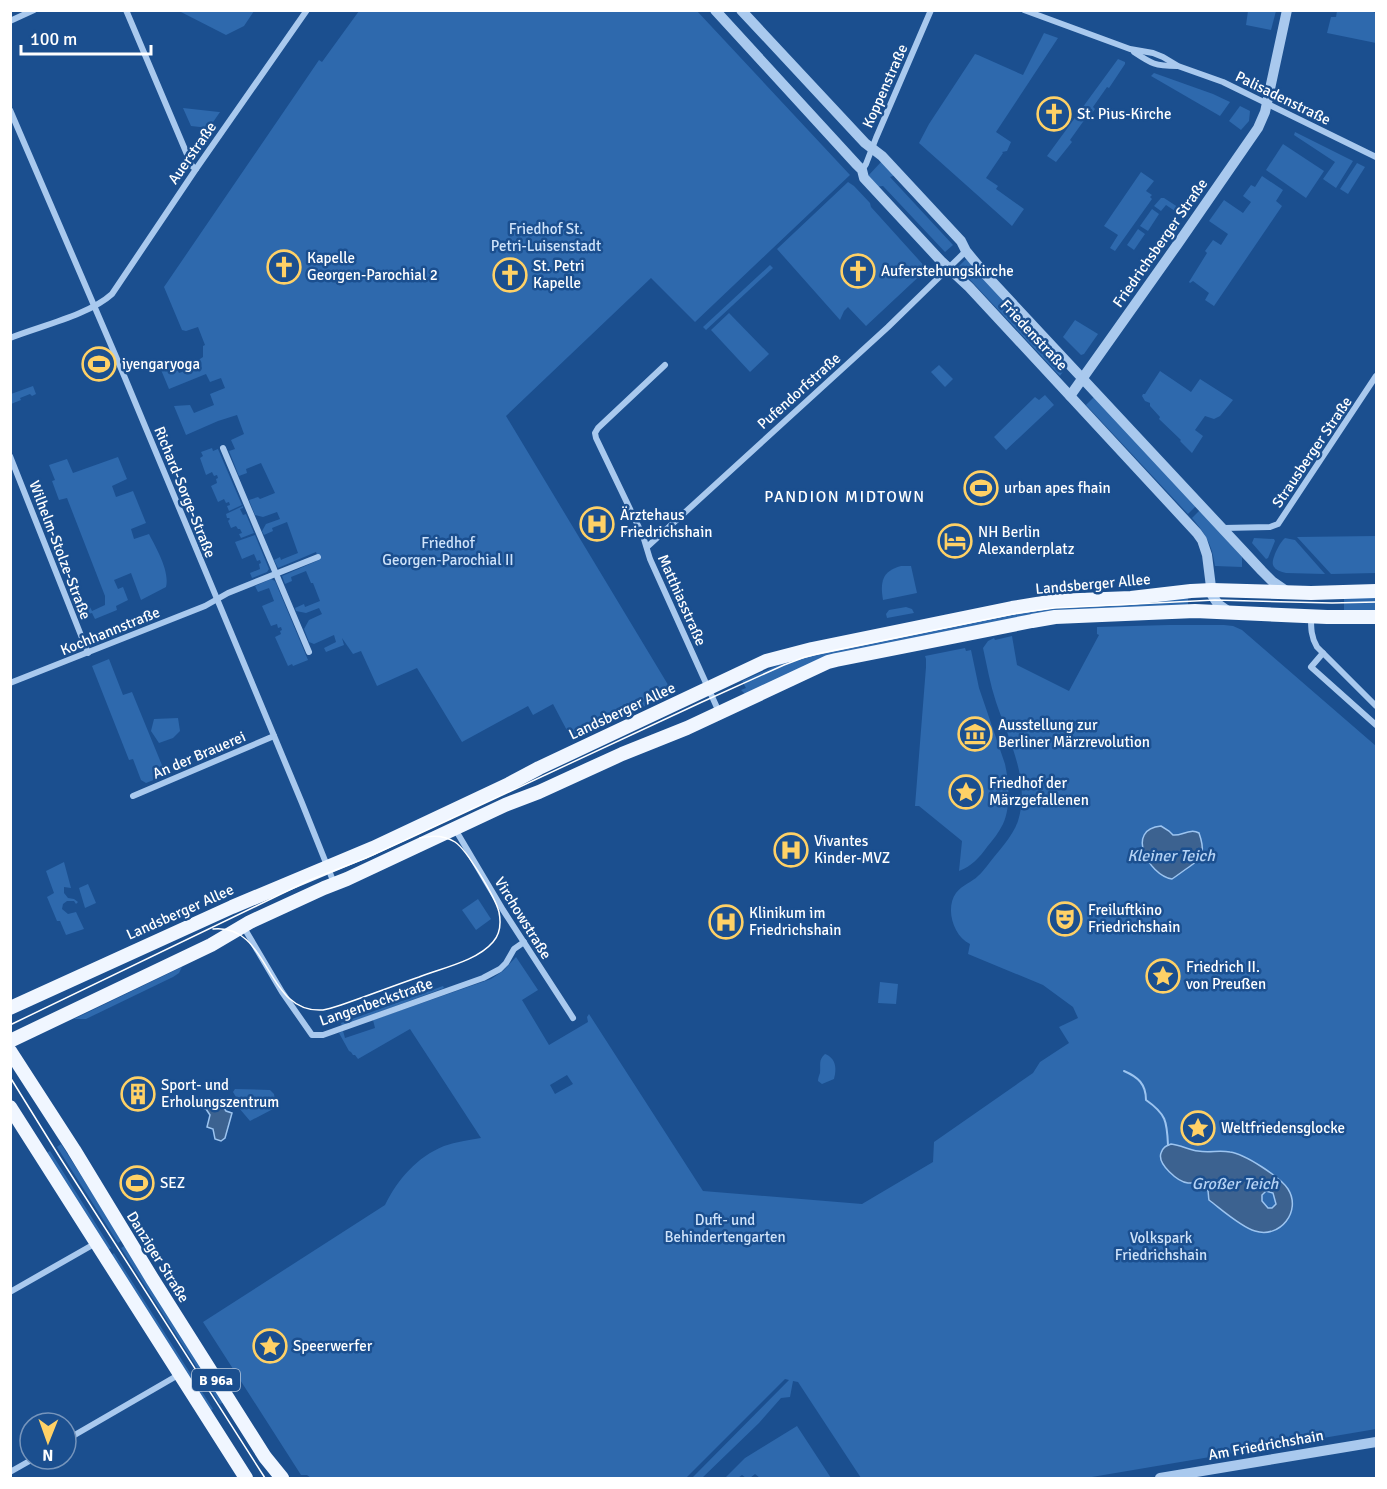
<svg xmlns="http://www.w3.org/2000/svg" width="1387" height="1489" font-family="Signika,sans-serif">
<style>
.green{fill:#2e69ad;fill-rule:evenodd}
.water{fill:#3c6290;stroke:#9cc4f0;stroke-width:1.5;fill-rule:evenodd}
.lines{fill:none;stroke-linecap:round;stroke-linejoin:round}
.stream{stroke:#9cc4f0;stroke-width:2}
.minor{stroke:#a9c9ee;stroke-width:6}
.tertiary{stroke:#a9c9ee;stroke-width:10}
.primary{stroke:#f0f6ff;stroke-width:14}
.tram{stroke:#fff;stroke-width:1.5}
.labels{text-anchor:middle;stroke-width:5;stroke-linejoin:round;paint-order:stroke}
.shield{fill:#1b4f8f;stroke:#bbcadd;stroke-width:1.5}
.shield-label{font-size:14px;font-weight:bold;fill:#fff}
.street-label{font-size:15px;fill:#fff;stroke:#1b4f8f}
.poi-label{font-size:15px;fill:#fff;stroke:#1b4f8f;text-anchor:start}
.park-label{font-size:15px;fill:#cfe3fa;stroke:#1b4f8f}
.neighbourhood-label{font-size:16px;letter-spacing:1.5px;fill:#fff;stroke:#1b4f8f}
.water-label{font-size:16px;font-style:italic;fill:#b5d3f5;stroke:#1b4f8f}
</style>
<rect width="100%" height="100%" fill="#1b4f8f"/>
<g class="green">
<path d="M181 10H254V11L244 26 226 35 179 11Z"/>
<path d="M1367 10 1376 13V43L1327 33 1331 17H1336L1337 11Z"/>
<path d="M359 11H697L850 175 695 322 651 278 506 416 673 693 572 740 553 704 533 715 528 706 462 742 417 668 377 686 361 651 353 654 342 638 344 645 326 652 324 648 336 642 334 635 314 644 309 642 304 629 309 620 322 614 319 608 306 613 296 611 295 608 304 604 305 607 320 601 313 583H311L306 571 291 577 292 581 285 584 282 576 319 560 316 552 278 568 274 560 280 557 281 560 283 559 298 553 287 522 272 528 273 531 264 535 262 531 266 524 280 519 277 512 263 517 255 515 249 500 258 497 260 499 275 493 261 463 246 469 247 473 239 476 229 451 235 449 231 440 244 434 237 415 218 421 186 435 174 406 190 405 194 413 214 405 210 394 225 388 221 378 210 382 206 374 169 389 159 365 172 359 179 373 199 366 197 361 203 357V346L205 345 198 327 186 331 182 330 164 287 319 60 322 62Z"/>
<path d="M1248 11H1276L1271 30 1246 25Z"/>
<path d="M1044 33 1058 38 996 132 1011 142 1007 151 1002 152 1003 153 986 178 998 186 996 189 1024 209 1012 226 919 143 929 124 975 54 978 55 1023 75Z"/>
<path d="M1118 59 1125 62V64L1109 88 1107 87 1093 107 1095 109 1087 120 1085 119 1070 140 1072 142 1056 162 1047 156Z"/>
<path d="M1154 73 1213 94 1230 102 1220 116 1151 76Z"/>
<path d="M1240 106 1250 111 1249 121 1241 130 1229 121Z"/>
<path d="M183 108 219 112H220L209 128 191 126Z"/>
<path d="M1295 132 1353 161 1336 188 1323 179 1335 162 1294 135Z"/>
<path d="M1283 144 1324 171 1306 198 1266 170Z"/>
<path d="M882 161 896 175 890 177 953 245 945 252 883 186 876 187 867 177Z"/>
<path d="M1357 163 1365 167 1348 194 1340 189Z"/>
<path d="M1141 172 1154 181 1146 191 1152 195 1150 197 1152 199 1115 251 1110 248 1118 235 1104 226Z"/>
<path d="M1262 176 1283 190 1276 201 1282 206 1214 306 1205 300 1209 293 1193 281 1190 283 1189 282 1207 253 1205 251 1213 240 1221 245 1228 234 1209 221 1224 200 1243 213 1251 202 1243 196 1251 185 1255 187Z"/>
<path d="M848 182 854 186 870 203 871 207 927 269 866 326 848 307 844 311 840 320 777 249Z"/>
<path d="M1161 198H1164L1184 211 1181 215 1166 205 1161 211 1154 206Z"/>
<path d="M1152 209 1159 214 1148 231 1140 226Z"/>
<path d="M1138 229 1145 234 1134 250 1127 245Z"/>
<path d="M965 260H967L1066 367 1060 376 959 268V266Z"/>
<path d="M770 265 773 268 706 330 703 327Z"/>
<path d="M729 313 769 354 750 372 711 330Z"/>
<path d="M1075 320 1098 334 1084 354 1081 355 1063 337Z"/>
<path d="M939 365 953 379 945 387 931 372Z"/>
<path d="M1160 371 1191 392 1200 379 1233 400 1220 416 1214 419 1205 416 1195 430 1203 436 1192 453 1180 441 1181 440 1159 419 1160 417 1150 406V403L1145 401 1142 396 1143 394H1145Z"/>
<path d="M33 386 36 394 32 396 30 394 20 398 21 400 11 404V394Z"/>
<path d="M1045 395 1054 405 1006 450 994 437 1035 397 1039 400Z"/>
<path d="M1094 397 1196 506 1188 514 1086 405Z"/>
<path d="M212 448 213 451 218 449 242 505 229 511 227 506 230 505 229 502 226 503 224 499 218 502 211 486 217 483 216 479 218 478 217 475 214 476 212 472 206 475 200 458 203 456 201 452Z"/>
<path d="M118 457 127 479 112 486 116 497 133 491 146 523 131 529 134 539 149 534C156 548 170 571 166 587L141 600 131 573 114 580 118 589 123 587 128 600 116 606 117 610 95 619 92 613 88 614 84 602 87 601 92 611 105 605V596L67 498 59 500 52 481 55 480 49 465 67 459 73 473Z"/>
<path d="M243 506V508L240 509 243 515 246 514 254 533 241 538 239 534 242 533 240 529H238L236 526 231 528 228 521 230 519 229 518H227L226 514Z"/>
<path d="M1200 510 1242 557V567L1215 566C1212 544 1206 535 1192 518Z"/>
<path d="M255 535 269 569 267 572 252 578 250 573 260 569 259 564 261 563 260 560 257 561 254 554 242 559 235 542Z"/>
<path d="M1376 536V573L1331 574 1297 537Z"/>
<path d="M1254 538 1274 539 1275 541 1268 558 1266 559 1252 543Z"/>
<path d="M1285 538 1295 540 1325 574 1286 573C1281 572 1275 570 1273 565 1271 559 1280 542 1285 538Z"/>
<path d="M901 566H911L917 593 883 600C880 582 882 571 901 566Z"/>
<path d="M271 579 275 581 308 660 293 666 292 664 288 666 275 637 281 634 280 631 282 630 281 627 278 628 277 624 271 626 262 606 274 601 269 588 258 592 255 586Z"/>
<path d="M1188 595V607L1059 613 832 657 745 694 741 690 746 688 742 681 792 659 1045 606Z"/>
<path d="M1376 597V612L1344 613V598Z"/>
<path d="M906 607 912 609 914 613 887 618 886 614 889 610Z"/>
<path d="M1169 625H1224L1233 626 1242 630 1376 746V1429L1086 1478H861L798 1382 793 1381 790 1397 781 1398 759 1423 702 1478H692L789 1380 785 1379 686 1478H311L307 1475H301L203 1322 385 1205C398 1179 417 1157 444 1146 456 1142 469 1140 481 1138L410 1029 358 1059 355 1055H353L351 1052 349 1051 339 1033 343 1031 345 1038 375 1028 373 1020 491 979 503 971 516 957 538 990 522 1000 549 1045 588 1022 587 1017 589 1014 703 1191 862 1204 933 1162 934 1142 1033 1073 1040 1062 1069 1043 1059 1027 1078 1018 1073 1007 1043 985 968 954 970 944C953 936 945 908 956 893 962 885 972 882 978 876 982 873 984 869 987 866 998 851 1012 838 1018 821 1031 781 1008 738 996 702 990 684 987 666 983 648L988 641 994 638 995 640 1012 636 1017 665 1069 691 1099 635 1097 634V627ZM567 1075 573 1084 555 1094 550 1085Z"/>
<path d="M965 648 966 651 971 650 979 688 1005 764C1009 783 1011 806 1003 824 999 832 993 840 987 847 979 858 972 866 959 871L962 841 919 806H915L926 667V659L925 656Z"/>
<path d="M109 659 123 695 132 692 166 775 146 783 141 780 133 759 129 760 92 666Z"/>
<path d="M178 718 180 731 173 738 159 743 151 731 154 719Z"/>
<path d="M64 862 71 888 64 887V893L68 898 74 899 78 902 76 904 74 901H67L63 904 62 909 68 914 76 912 84 929 66 935 60 921H57L47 897 54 893 46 871Z"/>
<path d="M88 884 96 903 85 908 79 888Z"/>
<path d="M478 899 491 919 476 930 462 910Z"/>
<path d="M182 967 179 973 173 977 86 1019H74Z"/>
<path d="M880 982 898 984 896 1004 878 1003Z"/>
<path d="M443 986 444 988 342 1026 341 1023Z"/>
<path d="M825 1054C836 1058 837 1069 834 1079L822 1084 818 1081C818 1078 819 1076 820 1073 821 1065 818 1060 825 1054Z"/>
<path d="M235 1089 270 1090 274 1094 276 1106 273 1109 250 1121 239 1108 236 1097 233 1092Z"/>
<path d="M61 1144 122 1240 118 1243 57 1147Z"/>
<path d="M50 1151 111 1248 106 1251 45 1154Z"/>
<path d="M126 1245 225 1402 220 1404 121 1248Z"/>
<path d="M114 1253 213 1409 208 1412 110 1256Z"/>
<path d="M797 1426 831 1478H760L755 1474 750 1478H746L742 1475 738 1478H725L745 1458Z"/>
</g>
<g class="water">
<path d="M1161 826 1169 831 1173 835C1182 836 1190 828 1199 833 1205 850 1204 857 1189 867 1183 871 1178 875 1172 879 1148 875 1125 829 1161 826Z"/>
<path d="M221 1098 225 1102 224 1108 226 1111 232 1113 225 1138 221 1141 215 1139 213 1129 207 1127 210 1115 206 1109 196 1106 197 1103 210 1106 214 1105 216 1100Z"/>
<path d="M1171 1144C1181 1145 1189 1150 1198 1151 1209 1153 1219 1150 1230 1152 1245 1154 1280 1177 1288 1189 1302 1211 1280 1239 1255 1231 1241 1227 1221 1209 1209 1200 1208 1196 1209 1189 1206 1185 1202 1179 1194 1184 1188 1183 1178 1182 1157 1164 1161 1153 1163 1147 1166 1146 1171 1144ZM1266 1191 1273 1193 1276 1204 1272 1208H1268L1262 1201V1195Z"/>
</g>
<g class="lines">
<path class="stream" d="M1124 1071C1138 1077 1146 1084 1146 1100 1166 1114 1167 1121 1168 1145"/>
<g class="minor">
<path d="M126 10 189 159 192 166 196 169"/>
<path d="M1024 10 1130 49 1153 53 1163 57 1178 66 1223 82 1376 157"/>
<path d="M10 21 34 10"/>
<path d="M1134 52C1152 64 1155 66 1177 66"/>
<path d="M10 110 120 366 302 803 334 883"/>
<path d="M862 170 866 164 876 138 931 10"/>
<path d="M10 338C40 326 89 315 112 294L196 169 307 10"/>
<path d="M665 365 598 428 595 433 596 438 643 536 650 559 719 712"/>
<path d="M223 448 309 652"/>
<path d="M10 456 88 653"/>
<path d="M1224 528 1270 527 1278 524 1376 376"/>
<path d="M647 547 888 327 966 251"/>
<path d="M1311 617C1311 628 1311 637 1317 647L1376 706"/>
<path d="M1323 653 1311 667 1376 725"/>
<path d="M10 683 205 606 228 593 318 557"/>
<path d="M133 796 274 736"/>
<path d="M455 829 503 910 573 1018"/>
<path d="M243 926 282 992 312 1035H323L483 978 500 969 506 963 514 949 524 942"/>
<path d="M10 1292 96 1243"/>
<path d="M66 1440 180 1374"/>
<path d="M10 1472 33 1459"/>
</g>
<g class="tertiary">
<path d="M715 10 857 165 862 170 864 178 941 261 969 287 1197 533 1202 540 1207 555 1212 595 1218 604 1231 613"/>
<path d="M741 10 865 143 882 156 961 241 966 251 985 274 1262 571 1272 581 1288 592"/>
<path d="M1070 396 1177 245 1258 128 1265 112 1287 10"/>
<path d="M1160 1478 1376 1442"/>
</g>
<g class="primary">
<path d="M10 1008 232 907 373 848 509 784 539 768 766 661 812 649 1012 608 1055 601 1131 598 1191 591 1212 590 1311 593 1376 591"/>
<path d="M10 1041 211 945 250 922 324 888 347 879 505 805 539 792 622 754 687 728 828 662 836 660 1032 621 1055 617 1195 611 1327 617H1376"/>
<path d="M10 1051 74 1150 153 1280 265 1457 282 1478"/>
<path d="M10 1107 246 1478"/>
</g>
<g class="tram">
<path d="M213 929C271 923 264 1014 323 1010 329 1009 335 1007 341 1005 367 996 393 986 419 977 442 968 477 961 493 942 500 934 501 922 499 912 495 897 467 850 455 842 444 835 432 835 420 838"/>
<path d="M10 1025 310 880 366 858 412 837 702 702 784 665 805 657 821 653 1018 613 1054 608 1215 600 1332 603 1376 602"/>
<path d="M10 1077 59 1156 265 1478"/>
</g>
</g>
<defs>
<g id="church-ring" transform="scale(1.725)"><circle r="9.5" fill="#1b4f8f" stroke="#ffd166" stroke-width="1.5"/><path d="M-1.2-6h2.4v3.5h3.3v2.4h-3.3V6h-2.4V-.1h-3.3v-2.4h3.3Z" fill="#ffd166"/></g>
<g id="stadium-ring" transform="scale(1.725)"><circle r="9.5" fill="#1b4f8f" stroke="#ffd166" stroke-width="1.5"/><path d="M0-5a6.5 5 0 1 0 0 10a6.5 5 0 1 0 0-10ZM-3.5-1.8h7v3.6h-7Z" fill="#ffd166"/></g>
<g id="hospital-ring" transform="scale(1.725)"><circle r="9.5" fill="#1b4f8f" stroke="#ffd166" stroke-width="1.5"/><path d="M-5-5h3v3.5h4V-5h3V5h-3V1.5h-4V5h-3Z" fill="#ffd166"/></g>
<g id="hotel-ring" transform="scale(1.725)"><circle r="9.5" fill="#1b4f8f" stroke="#ffd166" stroke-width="1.5"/><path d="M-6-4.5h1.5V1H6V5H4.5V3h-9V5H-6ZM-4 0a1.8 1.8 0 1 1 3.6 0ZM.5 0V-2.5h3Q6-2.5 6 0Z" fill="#ffd166"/></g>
<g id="museum-ring" transform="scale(1.725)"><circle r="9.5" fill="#1b4f8f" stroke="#ffd166" stroke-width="1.5"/><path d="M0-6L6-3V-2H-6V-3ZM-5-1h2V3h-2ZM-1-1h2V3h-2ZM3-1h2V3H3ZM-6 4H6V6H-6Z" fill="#ffd166"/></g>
<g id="sight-ring" transform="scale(1.725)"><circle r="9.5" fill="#1b4f8f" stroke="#ffd166" stroke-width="1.5"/><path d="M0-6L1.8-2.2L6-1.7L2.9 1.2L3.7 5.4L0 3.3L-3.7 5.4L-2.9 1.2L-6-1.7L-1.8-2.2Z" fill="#ffd166"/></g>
<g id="theatre-ring" transform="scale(1.725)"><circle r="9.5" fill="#1b4f8f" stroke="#ffd166" stroke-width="1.5"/><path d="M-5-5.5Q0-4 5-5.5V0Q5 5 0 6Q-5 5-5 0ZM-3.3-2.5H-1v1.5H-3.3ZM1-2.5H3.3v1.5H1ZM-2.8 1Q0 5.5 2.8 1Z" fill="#ffd166"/></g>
<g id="building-ring" transform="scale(1.725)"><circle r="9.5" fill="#1b4f8f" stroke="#ffd166" stroke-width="1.5"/><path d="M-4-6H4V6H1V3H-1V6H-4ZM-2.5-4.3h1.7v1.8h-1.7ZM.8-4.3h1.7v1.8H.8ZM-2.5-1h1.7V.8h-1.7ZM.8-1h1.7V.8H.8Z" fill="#ffd166"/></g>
</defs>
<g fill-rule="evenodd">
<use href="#church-ring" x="1054" y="114"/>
<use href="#church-ring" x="284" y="267"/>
<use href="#church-ring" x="858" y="271"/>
<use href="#church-ring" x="510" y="275"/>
<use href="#stadium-ring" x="99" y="364"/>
<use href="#stadium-ring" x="981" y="488"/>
<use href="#hospital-ring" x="597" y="524"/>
<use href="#hotel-ring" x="955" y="541"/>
<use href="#museum-ring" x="975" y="734"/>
<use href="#sight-ring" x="966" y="792"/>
<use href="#hospital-ring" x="791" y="850"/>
<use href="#theatre-ring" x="1065" y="919"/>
<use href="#hospital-ring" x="726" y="922"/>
<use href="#sight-ring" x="1163" y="976"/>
<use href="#building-ring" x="138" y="1094"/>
<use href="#sight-ring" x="1198" y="1128"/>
<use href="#stadium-ring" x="137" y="1183"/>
<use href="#sight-ring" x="270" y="1346"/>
</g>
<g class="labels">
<rect class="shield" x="192" y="1369" width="48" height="22" rx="4.5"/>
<g class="shield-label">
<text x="216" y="1385">B 96a</text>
</g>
<g class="street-label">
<text transform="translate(885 86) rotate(-66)" y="5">Koppenstraße</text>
<text transform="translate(1283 98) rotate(26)" y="5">Palisadenstraße</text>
<text transform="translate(192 153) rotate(-55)" y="5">Auerstraße</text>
<text transform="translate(1160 243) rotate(-55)" y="5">Friedrichsberger Straße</text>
<text transform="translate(1034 335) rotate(47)" y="5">Friedenstraße</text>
<text transform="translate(799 391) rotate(-42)" y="5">Pufendorfstraße</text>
<text transform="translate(1312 452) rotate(-56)" y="5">Strausberger Straße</text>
<text transform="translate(185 492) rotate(68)" y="5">Richard-Sorge-Straße</text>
<text transform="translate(60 550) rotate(69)" y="5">Wilhelm-Stolze-Straße</text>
<text transform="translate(1093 584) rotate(-5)" y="5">Landsberger Allee</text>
<text transform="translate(682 600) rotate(66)" y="5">Matthiasstraße</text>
<text transform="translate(110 631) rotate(-22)" y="5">Kochhannstraße</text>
<text transform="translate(622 711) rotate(-25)" y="5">Landsberger Allee</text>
<text transform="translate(199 755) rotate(-23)" y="5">An der Brauerei</text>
<text transform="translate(180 912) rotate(-24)" y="5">Landsberger Allee</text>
<text transform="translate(523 918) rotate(58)" y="5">Virchowstraße</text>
<text transform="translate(376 1002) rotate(-19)" y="5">Langenbeckstraße</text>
<text transform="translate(158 1257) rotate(58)" y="5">Danziger Straße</text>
<text transform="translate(1266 1445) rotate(-10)" y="5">Am Friedrichshain</text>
</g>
<g class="poi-label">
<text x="1077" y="119">St. Pius-Kirche</text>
<text x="307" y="263">Kapelle<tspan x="307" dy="17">Georgen-Parochial 2</tspan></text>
<text x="533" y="271">St. Petri<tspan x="533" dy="17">Kapelle</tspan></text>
<text x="881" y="276">Auferstehungskirche</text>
<text x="122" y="369">iyengaryoga</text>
<text x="1004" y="493">urban apes fhain</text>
<text x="620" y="520">Ärztehaus<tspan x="620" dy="17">Friedrichshain</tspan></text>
<text x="978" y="537">NH Berlin<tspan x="978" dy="17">Alexanderplatz</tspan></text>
<text x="998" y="730">Ausstellung zur<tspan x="998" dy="17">Berliner Märzrevolution</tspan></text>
<text x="989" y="788">Friedhof der<tspan x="989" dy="17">Märzgefallenen</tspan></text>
<text x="814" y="846">Vivantes<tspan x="814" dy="17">Kinder-MVZ</tspan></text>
<text x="1088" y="915">Freiluftkino<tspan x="1088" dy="17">Friedrichshain</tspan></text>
<text x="749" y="918">Klinikum im<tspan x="749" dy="17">Friedrichshain</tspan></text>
<text x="1186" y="972">Friedrich II.<tspan x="1186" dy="17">von Preußen</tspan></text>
<text x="161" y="1090">Sport- und<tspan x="161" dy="17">Erholungszentrum</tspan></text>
<text x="1221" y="1133">Weltfriedensglocke</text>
<text x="160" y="1188">SEZ</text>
<text x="293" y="1351">Speerwerfer</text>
</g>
<g class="park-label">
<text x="546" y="234">Friedhof St.<tspan x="546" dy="17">Petri-Luisenstadt</tspan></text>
<text x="448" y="548">Friedhof<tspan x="448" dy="17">Georgen-Parochial II</tspan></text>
<text x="725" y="1225">Duft- und<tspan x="725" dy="17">Behindertengarten</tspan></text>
<text x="1161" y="1243">Volkspark<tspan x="1161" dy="17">Friedrichshain</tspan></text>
</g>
<g class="neighbourhood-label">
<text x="845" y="502">PANDION MIDTOWN</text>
</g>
<g class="water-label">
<text x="1171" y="861">Kleiner Teich</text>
<text x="1235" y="1189">Großer Teich</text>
</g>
</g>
<rect width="1387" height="1489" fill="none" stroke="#ffffff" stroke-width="24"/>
<g transform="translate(48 1441) rotate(181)"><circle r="28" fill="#1b4f8f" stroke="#7695bc" stroke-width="1.5"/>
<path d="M0-4.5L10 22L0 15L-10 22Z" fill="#ffd166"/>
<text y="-9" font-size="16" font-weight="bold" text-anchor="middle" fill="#ffffff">N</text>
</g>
<path d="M21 45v9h130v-9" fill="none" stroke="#ffffff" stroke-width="3"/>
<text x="30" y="45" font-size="18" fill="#ffffff" stroke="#1b4f8f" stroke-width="4.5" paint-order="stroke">100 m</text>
</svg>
